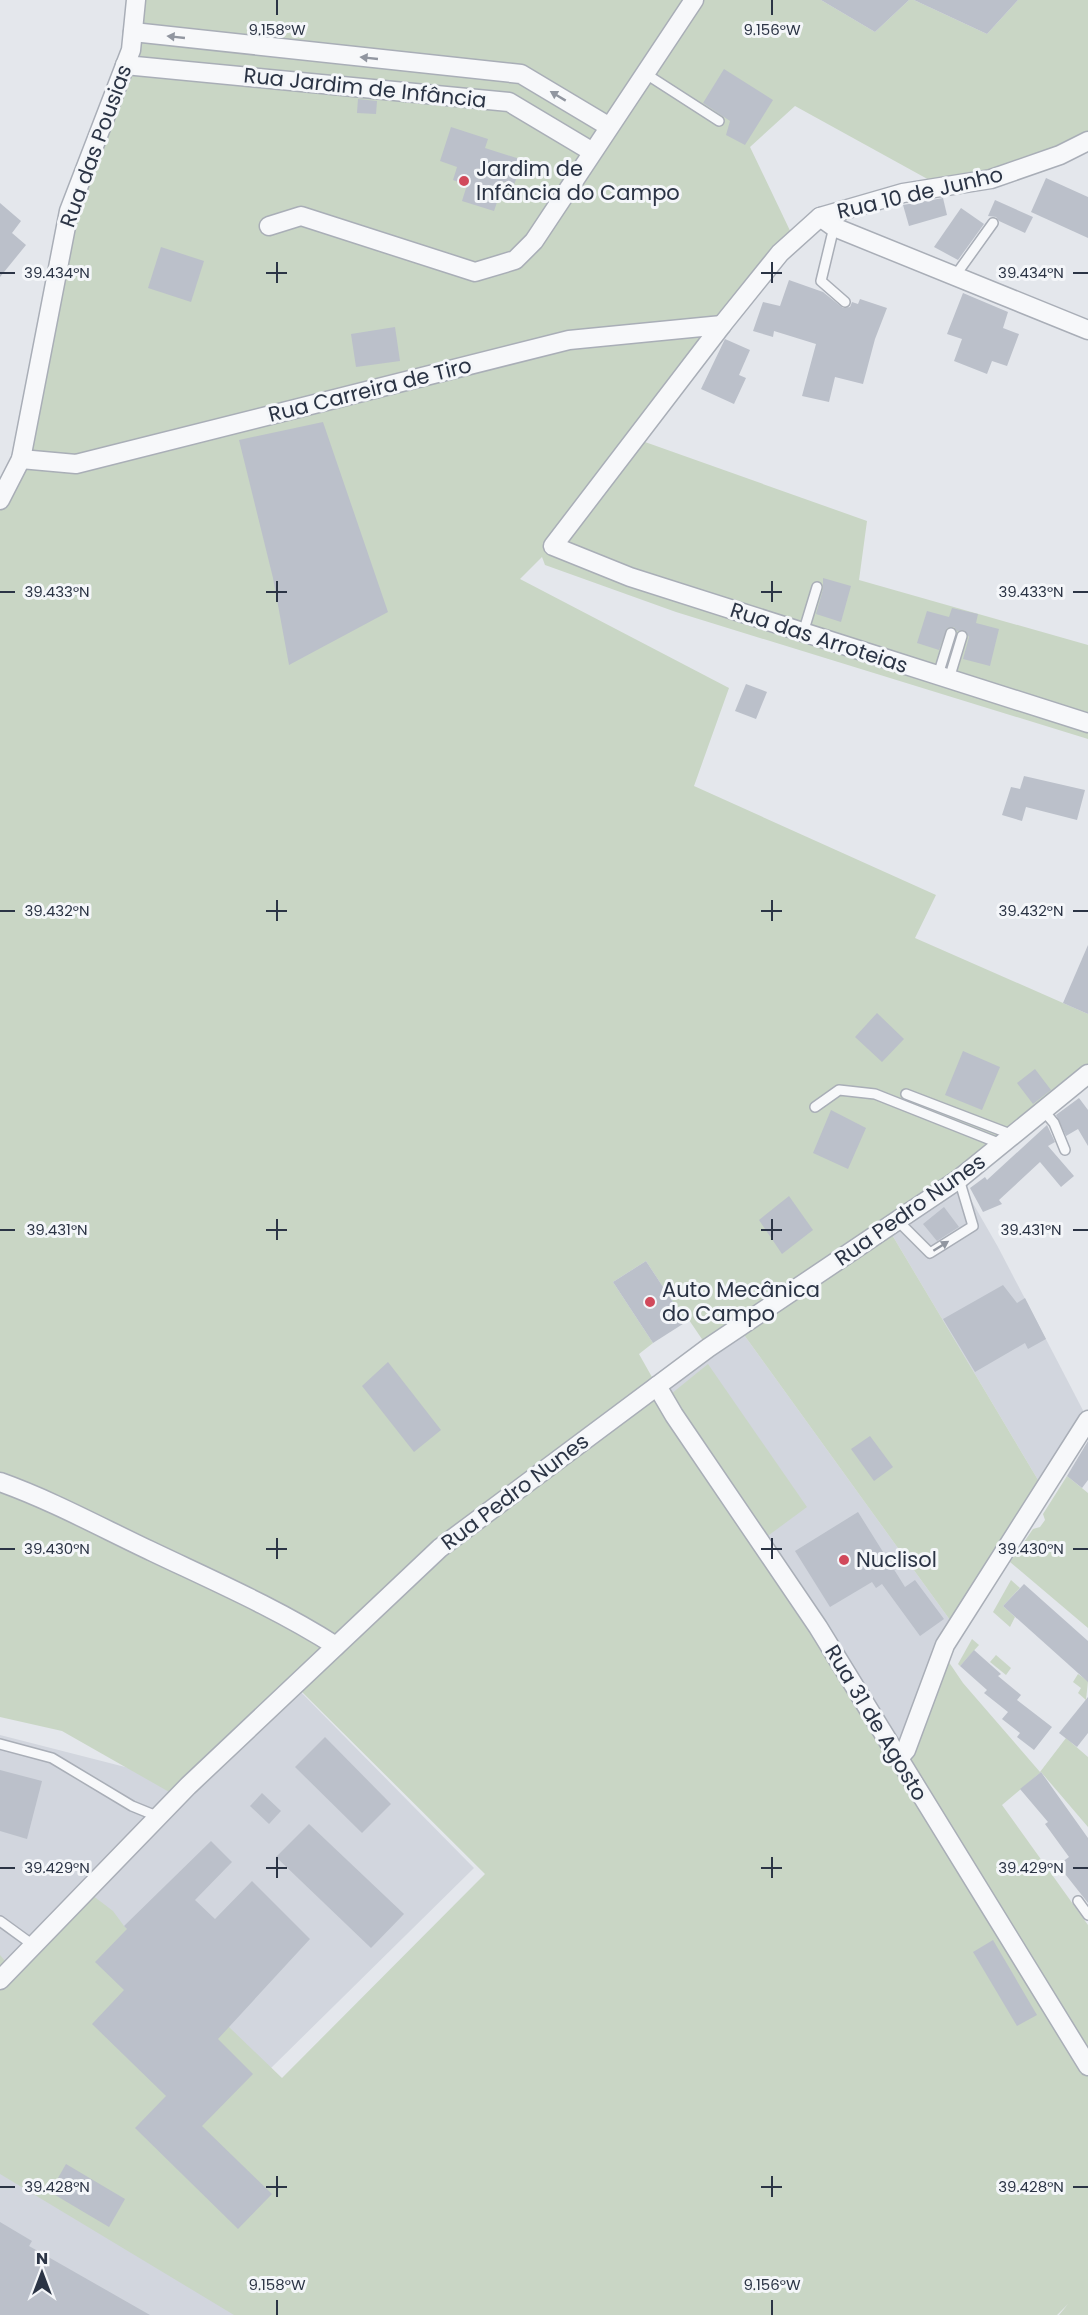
<svg xmlns="http://www.w3.org/2000/svg" width="1088" height="2315" font-family="Poppins,sans-serif">
<style>
.built{fill:#d2d6de}
.green{fill:#c9d6c5}
.building{fill:#bbc0ca}
.lines{fill:none;stroke-linecap:round;stroke-linejoin:round}
.lane-casing{stroke:#a9aeb7;stroke-width:12}
.street-casing{stroke:#a9aeb7;stroke-width:21}
.lane{stroke:#f7f8fa;stroke-width:9}
.street{stroke:#f7f8fa;stroke-width:18}
.oneway{fill:#9196a0}
.ticks{fill:none;stroke:#2b3445;stroke-width:2}
.poi-dot{fill:#d1495b;stroke:#f4f6f9;stroke-width:2}
.labels{text-anchor:middle;stroke-width:6;stroke-linejoin:round;paint-order:stroke}
.street-label{font-size:21px;fill:#2b3445;stroke:#f4f6f9}
.poi-label{font-size:21px;fill:#2b3445;stroke:#f4f6f9;text-anchor:start}
.ticks-label{font-size:15px;text-anchor:middle;fill:#2b3445;stroke:#f4f6f9;stroke-width:6;stroke-linejoin:round;paint-order:stroke}
</style>
<rect width="100%" height="100%" fill="#e4e7ec"/>
<g class="built">
<path d="M959 1179 998 1247 1088 1420 1044 1490 888 1228Z"/>
<path d="M739 1328 955 1627 898 1759 657 1386Z"/>
<path d="M286 1677 474 1868 269 2070 356 2315H0V1735L176 1780Z"/>
</g>
<g class="green">
<path d="M133 0H821L875 32 909 0H914L987 34 1018 0H1088V141L942 187 795 106 750 147 794 239 722 325 645 442 867 521 859 580 1088 645V739L676 612 545 565 542 557 520 579 729 688 694 786 936 895 915 938 1088 1014V1074L888 1228 1044 1490 955 1627 739 1328 708 1348 689 1320 686 1322 646 1261 613 1282 653 1343 639 1354 657 1386 897 1759 942 1652 963 1683 1040 1772 1066 1738 1088 1757V1827L1041 1772 1002 1805 1088 1925V2315H1059L1068 2304 1057 2315H234L0 2174V1955L11 1968 88 1892 113 1911 124 1926 282 2078 485 1874 295 1685 178 1797 62 1731 0 1717V500L21 459 69 211 125 65Z"/>
<path d="M708 1364 807 1507 765 1538 671 1394Z"/>
<path d="M1067 1476 1088 1493V1628L1010 1562 1033 1529 1040 1527 1045 1520 1043 1514Z"/>
<path d="M1011 1580 1020 1588 1003 1606 1015 1617 1010 1627 993 1612Z"/>
<path d="M972 1639 979 1645 960 1666 958 1664Z"/>
<path d="M996 1655 1011 1668 1006 1675 990 1662Z"/>
<path d="M1078 1674 1088 1681 1086 1700 1078 1693 1081 1688 1073 1682Z"/>
</g>
<g class="building">
<path d="M821 0H909L875 32Z"/>
<path d="M914 0H1018L987 34Z"/>
<path d="M724 69 773 100 745 145 726 135 730 121 703 103Z"/>
<path d="M358 99 377 101 376 114 357 113Z"/>
<path d="M451 127 488 139 485 148 523 160 514 185 504 182 494 211 462 201 467 185 453 180 457 167 440 161Z"/>
<path d="M1046 178 1088 197V238L1031 212Z"/>
<path d="M943 198 947 215 909 226 903 205Z"/>
<path d="M995 200 1033 217 1025 233 999 221 996 217 988 216Z"/>
<path d="M0 203 21 221 12 233 26 245 0 277Z"/>
<path d="M961 208 984 224 958 260 934 247Z"/>
<path d="M161 247 204 261 191 302 148 288Z"/>
<path d="M789 280 823 292 843 308 850 307 852 302 858 304 860 299 887 308 875 339 863 384 835 377 829 402 802 396 816 344 774 331 773 337 753 331 763 302 780 306Z"/>
<path d="M963 293 1008 312 1003 328 1019 334 1007 366 992 361 987 374 954 361 962 339 947 334Z"/>
<path d="M395 327 400 361 356 367 351 334Z"/>
<path d="M725 339 750 350 739 375 746 378 734 404 701 389Z"/>
<path d="M323 422 388 612 289 665 273 578 239 440Z"/>
<path d="M823 578 851 586 841 622 816 614 823 589Z"/>
<path d="M952 608 978 614 976 623 999 629 990 666 963 659 969 637 964 630 957 631 954 627 947 628 939 650 917 643 927 611 949 617Z"/>
<path d="M746 684 767 692 756 719 735 711Z"/>
<path d="M1024 776 1085 790 1077 820 1026 807 1022 821 1002 815 1011 787 1020 789Z"/>
<path d="M1088 945V1014L1063 1003Z"/>
<path d="M877 1013 904 1039 882 1062 855 1037Z"/>
<path d="M963 1051 1000 1067 982 1110 945 1095Z"/>
<path d="M1035 1069 1051 1090 1033 1104 1017 1083Z"/>
<path d="M1079 1098 1088 1110V1146L1078 1129 1066 1136 1056 1115Z"/>
<path d="M831 1110 866 1128 848 1169 813 1153Z"/>
<path d="M1047 1125 1055 1142 1048 1146 1074 1176 1061 1187 1040 1162 999 1200 1002 1204 983 1212 970 1188 985 1177 987 1180Z"/>
<path d="M789 1196 813 1230 782 1254 759 1220Z"/>
<path d="M944 1207 959 1227 937 1241 923 1224Z"/>
<path d="M646 1261 686 1322 653 1343 613 1282Z"/>
<path d="M1003 1285 1017 1303 1025 1298 1046 1339 1028 1349 1025 1343 975 1372 943 1319Z"/>
<path d="M388 1362 441 1430 414 1452 362 1386Z"/>
<path d="M870 1436 893 1467 874 1481 851 1449Z"/>
<path d="M1088 1441V1480L1082 1488 1067 1476Z"/>
<path d="M858 1512 905 1587 915 1580 944 1619 920 1636 882 1584 876 1588 872 1582 830 1607 795 1551Z"/>
<path d="M1024 1584 1088 1641V1682L1003 1606Z"/>
<path d="M974 1650 1001 1674 998 1676 1021 1695 1017 1700 1052 1727 1034 1750 1017 1737 1020 1733 1002 1719 1008 1712 984 1693 987 1690 960 1666Z"/>
<path d="M1088 1697V1733L1077 1747 1059 1733Z"/>
<path d="M325 1737 391 1804 362 1833 295 1767Z"/>
<path d="M0 1770 42 1781 27 1839 0 1831Z"/>
<path d="M1041 1772 1088 1838V1903L1058 1865 1069 1857 1045 1824 1048 1822 1020 1789Z"/>
<path d="M262 1793 281 1811 269 1824 250 1806Z"/>
<path d="M309 1824 404 1914 371 1948 276 1857Z"/>
<path d="M211 1841 232 1862 195 1900 215 1919 252 1881 310 1939 218 2039 253 2074 202 2126 272 2194 238 2229 135 2128 166 2096 92 2024 124 1990 95 1962 127 1929 124 1926Z"/>
<path d="M993 1940 1037 2015 1017 2026 973 1952Z"/>
<path d="M66 2164 125 2199 109 2227 50 2192Z"/>
<path d="M0 2222 32 2241 29 2246 150 2315H0Z"/>
</g>
<g class="lines">
<g class="lane-casing">
<g id="lane">
<path d="M646 74 719 121"/>
<path d="M834 227 821 281 845 302"/>
<path d="M955 276 993 223"/>
<path d="M803 633 817 587"/>
<path d="M938 675 951 633"/>
<path d="M949 679 962 636"/>
<path d="M906 1094 1013 1135"/>
<path d="M815 1107 839 1090 875 1094 1001 1144"/>
<path d="M1043 1110 1054 1123 1065 1150"/>
<path d="M898 1221 930 1253 973 1226 959 1179"/>
<path d="M0 1744 52 1758 132 1806 159 1817"/>
<path d="M1078 1901 1088 1915"/>
<path d="M0 1921 33 1945"/>
</g>
</g>
<g class="street-casing">
<g id="street">
<path d="M133 32 521 74 608 126"/>
<path d="M125 65 509 102 591 151"/>
<path d="M1088 141 1060 155 991 179 903 193 820 217 780 253 722 325 553 546 630 577 1088 723"/>
<path d="M820 217 834 227 1088 330"/>
<path d="M269 226 301 216 475 272 515 260 534 241 694 0"/>
<path d="M21 459 76 464 569 340 722 325"/>
<path d="M0 500 21 459 69 211 131 50 136 0"/>
<path d="M657 1386 674 1415 818 1627 1088 2066"/>
<path d="M0 1482C53 1501 102 1528 153 1552 216 1582 278 1609 336 1646"/>
<path d="M898 1759 906 1750 945 1645 1088 1420"/>
<path d="M0 1980 188 1786 440 1548 708 1348 959 1179 1088 1074"/>
</g>
</g>
<use href="#lane" class="lane"/>
<use href="#street" class="street"/>
</g>
<defs><path id="oneway-solid" d="M-6-.8H1V-3.2L6.5 0L1 3.2V.8H-6Z" transform="scale(1.5)"/></defs>
<g class="oneway">
<use href="#oneway-solid" transform="translate(176 37) rotate(-174)"/>
<use href="#oneway-solid" transform="translate(369 58) rotate(-174)"/>
<use href="#oneway-solid" transform="translate(558 96) rotate(-149)"/>
<use href="#oneway-solid" transform="translate(941 1246) rotate(-32)"/>
</g>
<path class="ticks" d="M277 0V15M772 0V15M277 262V283M772 262V283M0 273H15M266 273H287M761 273H782M1073 273H1088M277 581V602M772 581V602M0 592H15M266 592H287M761 592H782M1073 592H1088M277 900V921M772 900V921M0 911H15M266 911H287M761 911H782M1073 911H1088M277 1219V1240M772 1219V1240M0 1230H15M266 1230H287M761 1230H782M1073 1230H1088M277 1538V1559M772 1538V1559M0 1549H15M266 1549H287M761 1549H782M1073 1549H1088M277 1857V1878M772 1857V1878M0 1868H15M266 1868H287M761 1868H782M1073 1868H1088M277 2176V2197M772 2176V2197M0 2187H15M266 2187H287M761 2187H782M1073 2187H1088M277 2300V2315M772 2300V2315"/>
<g class="poi-dot">
<circle cx="464" cy="181" r="6"/>
<circle cx="650" cy="1302" r="6"/>
<circle cx="844" cy="1560" r="6"/>
</g>
<g class="labels">
<g class="street-label">
<text transform="translate(365 88) rotate(6)" y="7">Rua Jardim de Infância</text>
<text transform="translate(96 146) rotate(-70)" y="7">Rua das Pousias</text>
<text transform="translate(920 193) rotate(-13)" y="7">Rua 10 de Junho</text>
<text transform="translate(370 390) rotate(-14)" y="7">Rua Carreira de Tiro</text>
<text transform="translate(819 638) rotate(18)" y="7">Rua das Arroteias</text>
<text transform="translate(910 1210) rotate(-35)" y="7">Rua Pedro Nunes</text>
<text transform="translate(515 1492) rotate(-37)" y="7">Rua Pedro Nunes</text>
<text transform="translate(876 1723) rotate(59)" y="7">Rua 31 de Agosto</text>
</g>
<g class="poi-label">
<text x="476" y="176">Jardim de<tspan x="476" dy="24">Infância do Campo</tspan></text>
<text x="662" y="1297">Auto Mecânica<tspan x="662" dy="24">do Campo</tspan></text>
<text x="856" y="1567">Nuclisol</text>
</g>
</g>
<g class="ticks-label">
<text x="277" y="35">9.158°W</text>
<text x="772" y="35">9.156°W</text>
<text x="57" y="278">39.434°N</text>
<text x="1031" y="278">39.434°N</text>
<text x="57" y="597">39.433°N</text>
<text x="1031" y="597">39.433°N</text>
<text x="57" y="916">39.432°N</text>
<text x="1031" y="916">39.432°N</text>
<text x="57" y="1235">39.431°N</text>
<text x="1031" y="1235">39.431°N</text>
<text x="57" y="1554">39.430°N</text>
<text x="1031" y="1554">39.430°N</text>
<text x="57" y="1873">39.429°N</text>
<text x="1031" y="1873">39.429°N</text>
<text x="57" y="2192">39.428°N</text>
<text x="1031" y="2192">39.428°N</text>
<text x="277" y="2290">9.158°W</text>
<text x="772" y="2290">9.156°W</text>
</g>
<g transform="translate(42 2273)" stroke="#f4f6f9" stroke-width="4.5" paint-order="stroke">
<path d="M0-4.5L10 22L0 15L-10 22Z" fill="#2b3445"/>
<text y="-9" font-size="16" font-weight="bold" text-anchor="middle" fill="#2b3445">N</text>
</g>
</svg>
